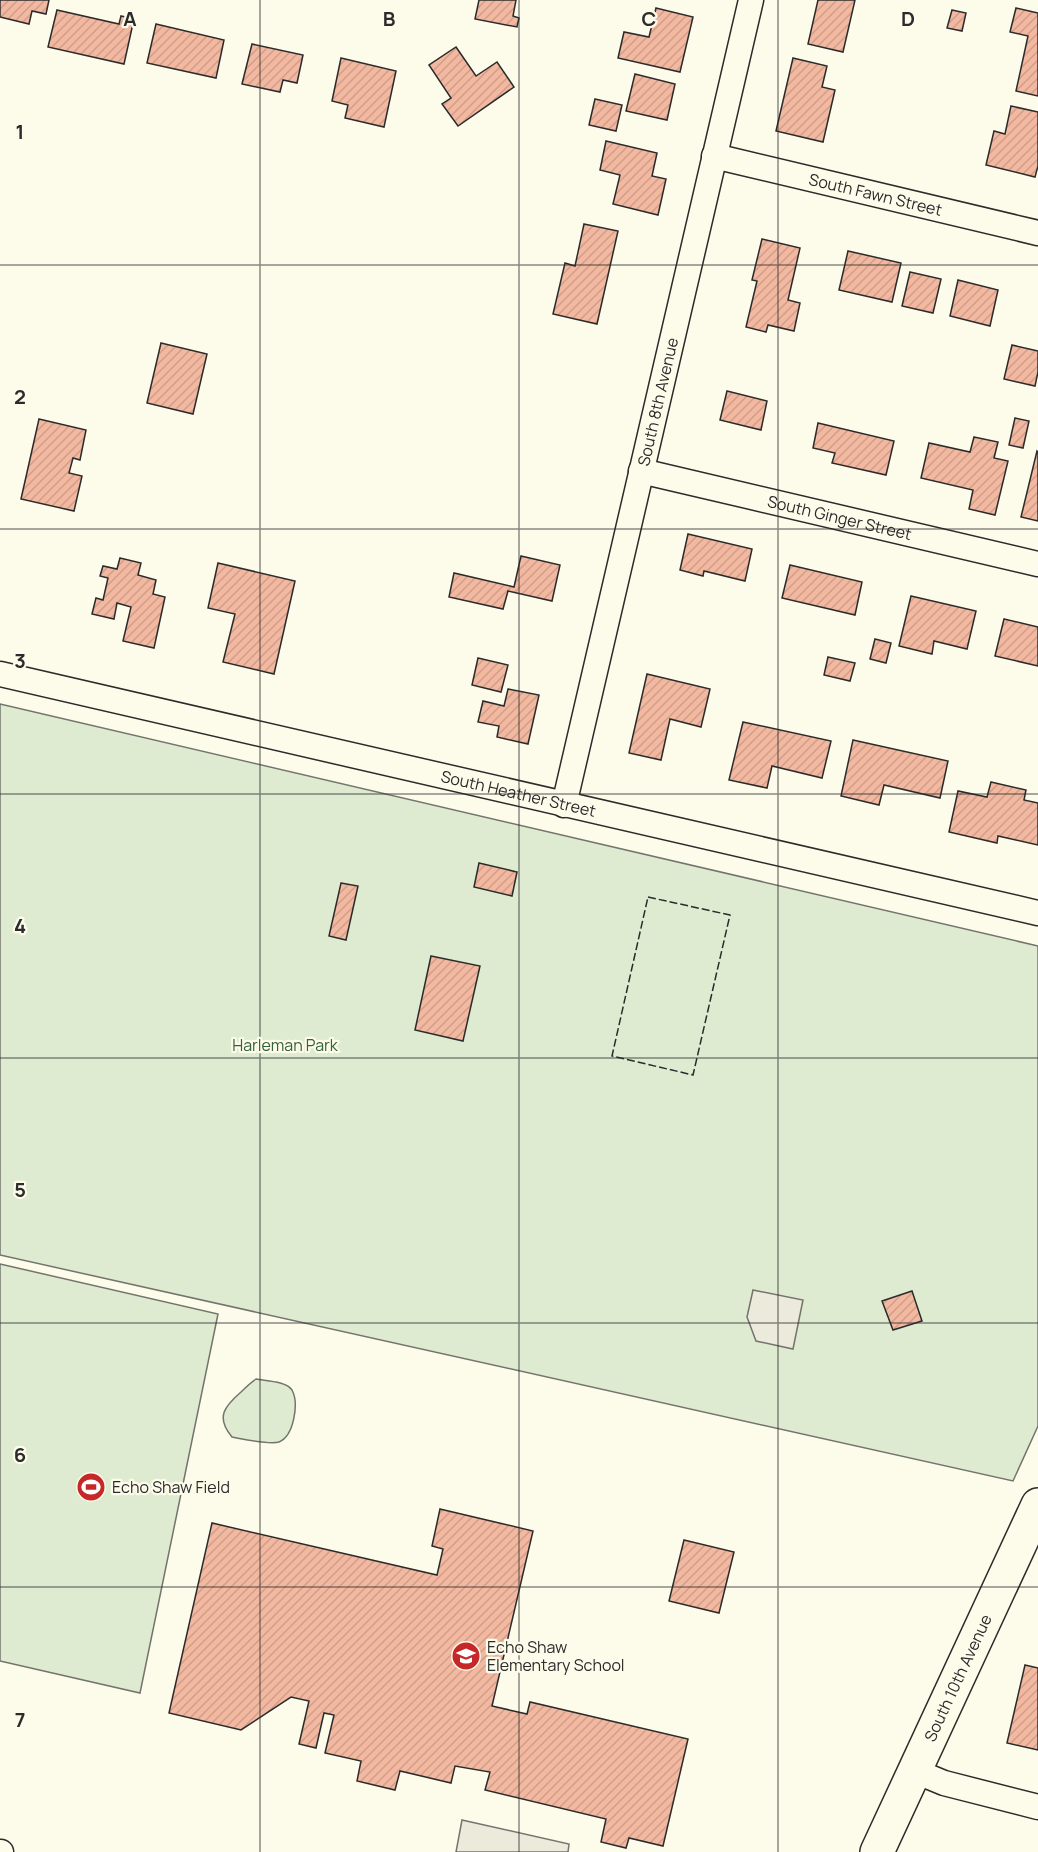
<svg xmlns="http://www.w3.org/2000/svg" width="1038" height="1852" font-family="Manrope,sans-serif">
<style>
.green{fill:#deebd1;stroke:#74746e;stroke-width:1.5}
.parking{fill:#eceadb;stroke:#74746e;stroke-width:1.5}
.building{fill:url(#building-hatch);stroke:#2b2b2b;stroke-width:1.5}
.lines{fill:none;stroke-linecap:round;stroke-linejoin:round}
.street-casing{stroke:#2b2b2b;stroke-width:27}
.secondary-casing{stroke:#2b2b2b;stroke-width:36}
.street{stroke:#fdfbea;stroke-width:24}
.secondary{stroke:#fdfbea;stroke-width:33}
.fence{stroke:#2b2b2b;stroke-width:1.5;stroke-dasharray:8 3;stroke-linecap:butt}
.grid{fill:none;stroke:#2b2b2b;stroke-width:1.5;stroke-opacity:0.55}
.labels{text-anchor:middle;stroke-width:4.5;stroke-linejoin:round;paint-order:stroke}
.street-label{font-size:16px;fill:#2b2b2b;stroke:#fdfbea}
.park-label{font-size:16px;fill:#34623c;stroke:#fdfbea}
.poi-label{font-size:16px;fill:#2b2b2b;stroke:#fdfbea;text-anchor:start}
.grid-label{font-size:20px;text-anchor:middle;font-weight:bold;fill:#2b2b2b;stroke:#fdfbea;stroke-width:4.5;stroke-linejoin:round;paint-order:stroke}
</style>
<defs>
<pattern id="building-hatch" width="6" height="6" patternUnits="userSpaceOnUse" patternTransform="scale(1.5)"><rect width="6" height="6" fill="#f2b8a0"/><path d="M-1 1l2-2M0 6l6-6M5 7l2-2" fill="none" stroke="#d09e8a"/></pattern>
</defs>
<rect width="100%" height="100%" fill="#fdfbea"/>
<g class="green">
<path d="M0 704 1038 946V1426L1013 1481 0 1255Z"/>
<path d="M0 1264 218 1314 140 1693 0 1661Z"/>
<path d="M256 1379C266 1381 286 1381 292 1390 299 1403 294 1436 279 1442 269 1445 243 1439 232 1437 215 1417 225 1406 241 1392 246 1387 250 1383 256 1379Z"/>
</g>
<g class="parking">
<path d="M753 1290 803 1300 793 1349 756 1341 747 1317Z"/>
<path d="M462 1820 569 1844 568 1852H456Z"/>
</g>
<g class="building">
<path d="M0 0H49L46 14 32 11 29 24 0 17Z"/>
<path d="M479 0H516L513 16 519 18 517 27 475 19Z"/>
<path d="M818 0H855L843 52 808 44Z"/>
<path d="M656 8 693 17 680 72 618 58 624 32 649 37Z"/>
<path d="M1016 8 1038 13V96L1016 91 1028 36 1010 32Z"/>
<path d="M57 10 119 24 121 16 134 19 124 64 48 47Z"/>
<path d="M952 10 966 13 962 31 947 28Z"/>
<path d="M156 24 224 40 216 78 147 63Z"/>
<path d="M252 44 303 55 297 83 283 80 280 92 242 84Z"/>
<path d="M456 47 476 76 497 62 514 87 458 126 442 104 451 98 429 65Z"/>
<path d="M341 58 396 71 384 127 345 118 348 105 332 101Z"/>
<path d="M793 58 827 66 822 87 835 90 823 142 776 131Z"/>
<path d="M635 74 675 84 667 120 626 111Z"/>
<path d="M595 99 622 105 616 131 589 125Z"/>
<path d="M1011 106 1038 112V166L1035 177 986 165 994 131 1005 134Z"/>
<path d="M606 141 657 153 652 176 666 179 658 215 613 204 620 175 600 170Z"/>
<path d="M584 224 618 231 597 324 553 314 565 263 575 266Z"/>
<path d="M762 239 800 248 788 300 800 303 794 331 768 325 766 332 746 327 757 281 752 280Z"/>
<path d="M848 251 901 263 892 302 839 290Z"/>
<path d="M910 272 941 279 933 313 902 306Z"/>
<path d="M958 280 998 290 990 326 950 316Z"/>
<path d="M161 343 207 354 193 414 147 403Z"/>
<path d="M1012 345 1038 351V372L1035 386 1004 379Z"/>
<path d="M727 391 767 401 761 430 720 420Z"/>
<path d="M1015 418 1029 421 1023 448 1009 445Z"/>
<path d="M39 419 86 430 80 460 73 458 69 473 82 476 74 511 21 499Z"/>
<path d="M818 423 894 441 886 475 832 463 835 453 813 448Z"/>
<path d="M974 437 998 442 994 458 1008 461 995 515 969 509 973 490 921 478 929 443 970 452Z"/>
<path d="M1037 451 1038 452V521L1021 517Z"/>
<path d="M688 534 752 549 745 581 704 571 703 576 680 570Z"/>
<path d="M521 556 560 565 552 601 508 591 503 609 449 597 454 573 514 587Z"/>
<path d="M120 558 141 563 138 575 156 580 153 594 165 597 154 648 123 641 131 607 117 603 114 619 92 614 96 598 103 600 108 578 100 576 103 566 117 569Z"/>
<path d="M218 563 295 581 274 674 223 662 235 614 208 608Z"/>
<path d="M790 565 862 582 855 615 782 598Z"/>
<path d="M911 596 976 611 967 649 934 641 932 654 899 646Z"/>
<path d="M1004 619 1038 627V666L995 656Z"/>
<path d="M875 639 891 643 886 663 870 659Z"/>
<path d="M828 657 855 663 850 681 824 675Z"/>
<path d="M478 658 508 665 501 692 472 685Z"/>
<path d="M647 674 710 689 701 727 670 719 661 760 629 753Z"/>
<path d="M508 689 539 695 528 744 497 737 499 726 478 722 483 701 504 706Z"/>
<path d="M743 722 831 741 822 778 772 766 767 788 729 780Z"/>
<path d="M853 740 948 761 940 798 884 785 879 805 841 796Z"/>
<path d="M991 782 1026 790 1024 800 1038 803V845L998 836 997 843 949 832 958 791 987 797Z"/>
<path d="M479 863 517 872 512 896 474 887Z"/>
<path d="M341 883 358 886 346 940 329 936Z"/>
<path d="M431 956 480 966 463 1041 415 1030Z"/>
<path d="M912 1291 922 1321 893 1330 882 1301Z"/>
<path d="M440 1509 533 1531 492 1706 527 1714 530 1702 688 1739 663 1846 629 1838 626 1848 601 1842 606 1819 485 1790 490 1772 455 1766 451 1783 400 1771 395 1790 357 1781 361 1761 325 1753 334 1715 324 1713 316 1748 299 1744 309 1701 291 1697 241 1730 169 1713 212 1523 437 1575 443 1549 432 1546Z"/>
<path d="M684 1540 734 1552 719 1613 669 1601Z"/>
<path d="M1025 1665 1038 1668V1750L1007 1743Z"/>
</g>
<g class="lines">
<g class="street-casing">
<g id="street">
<path id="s1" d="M714 156 1038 233"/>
<path id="s2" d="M641 471 1038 564"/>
<path id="s3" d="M0 674 1038 913"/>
<path id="s4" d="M564 805 751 0"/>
<path d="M915 1771 944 1783 1038 1807"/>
<path d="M0 1852H1"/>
</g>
</g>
<g class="secondary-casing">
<g id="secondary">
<path id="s5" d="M877 1852 1038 1505"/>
</g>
</g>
<use href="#street" class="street"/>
<use href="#secondary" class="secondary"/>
<path class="fence" d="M648 897 730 915 693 1075 612 1056Z"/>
</g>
<path class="grid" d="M260 0V1852M519 0V1852M778 0V1852M0 265H1038M0 529H1038M0 794H1038M0 1058H1038M0 1323H1038M0 1587H1038"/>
<defs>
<g id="stadium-disc" transform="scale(1.5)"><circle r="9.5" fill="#c62828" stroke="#fdfbea"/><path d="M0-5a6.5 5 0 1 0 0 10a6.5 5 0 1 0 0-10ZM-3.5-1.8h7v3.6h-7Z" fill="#fff"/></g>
<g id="school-disc" transform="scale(1.5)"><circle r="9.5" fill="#c62828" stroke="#fdfbea"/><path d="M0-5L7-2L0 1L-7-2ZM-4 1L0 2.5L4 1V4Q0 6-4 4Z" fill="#fff"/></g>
</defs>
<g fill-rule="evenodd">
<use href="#stadium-disc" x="91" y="1487"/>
<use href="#school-disc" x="466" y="1656"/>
</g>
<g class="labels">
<g class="street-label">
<text dy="6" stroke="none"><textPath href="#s1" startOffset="166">South Fawn Street</textPath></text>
<text dy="6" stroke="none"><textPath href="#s4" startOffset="414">South 8th Avenue</textPath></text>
<text dy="6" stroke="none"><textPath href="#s2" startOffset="204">South Ginger Street</textPath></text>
<text dy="6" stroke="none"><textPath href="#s3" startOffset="532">South Heather Street</textPath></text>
<text dy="6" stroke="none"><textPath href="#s5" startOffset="192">South 10th Avenue</textPath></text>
</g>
<g class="park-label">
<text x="285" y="1051">Harleman Park</text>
</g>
<g class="poi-label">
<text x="112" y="1493">Echo Shaw Field</text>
<text x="487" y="1653">Echo Shaw<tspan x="487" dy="18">Elementary School</tspan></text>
</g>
</g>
<g class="grid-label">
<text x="130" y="26">A</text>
<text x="389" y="26">B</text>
<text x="649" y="26">C</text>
<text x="908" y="26">D</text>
<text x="20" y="139">1</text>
<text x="20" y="404">2</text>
<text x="20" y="668">3</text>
<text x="20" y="933">4</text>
<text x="20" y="1197">5</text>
<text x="20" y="1462">6</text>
<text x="20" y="1727">7</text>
</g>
</svg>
